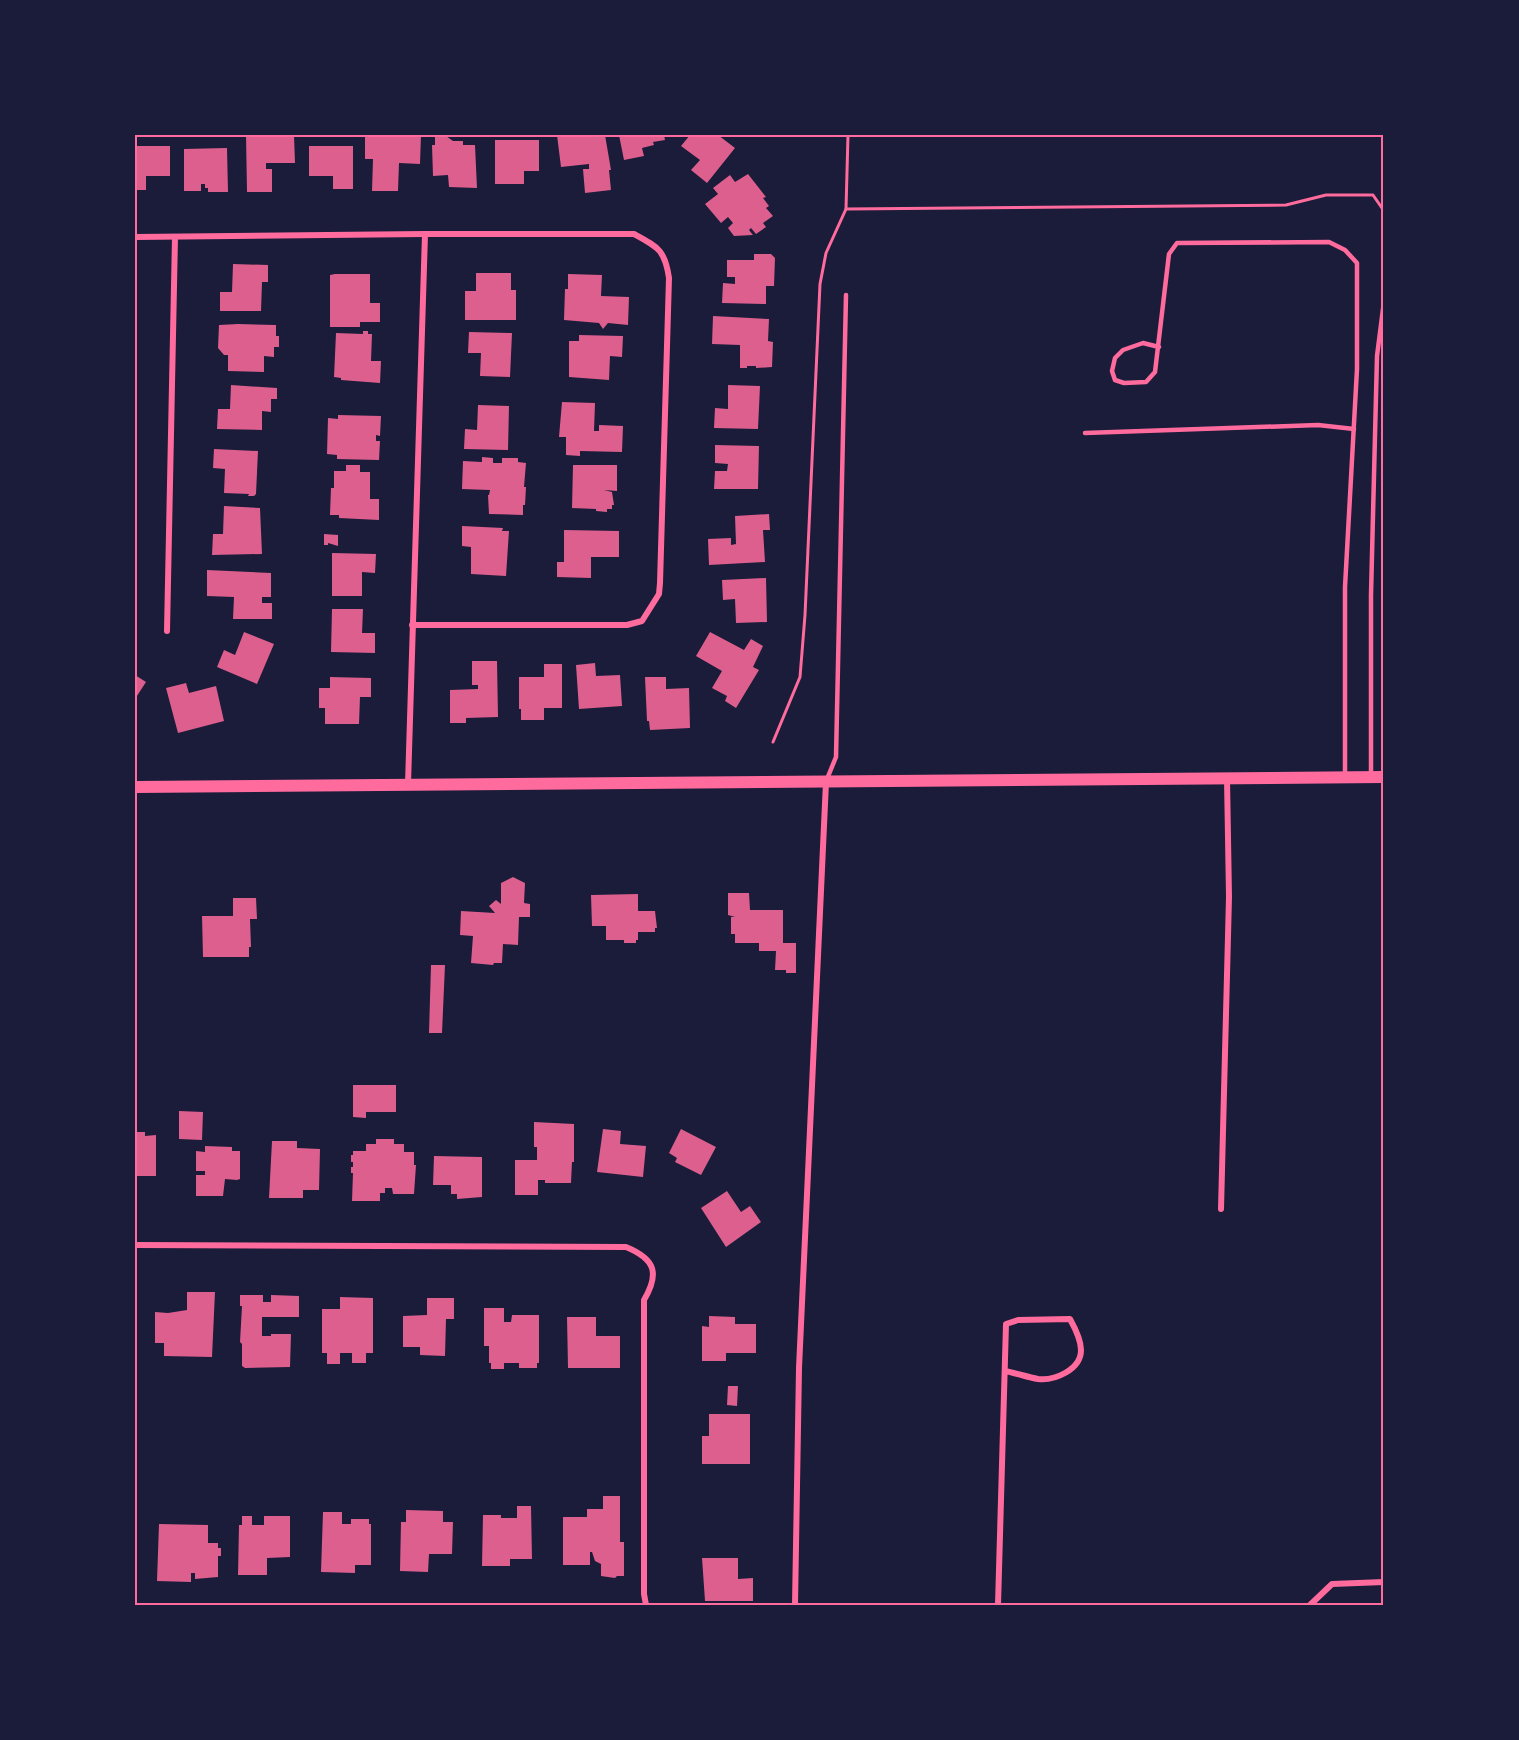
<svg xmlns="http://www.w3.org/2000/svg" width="1519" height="1740" font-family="Arial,sans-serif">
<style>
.building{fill:#dd5f8e}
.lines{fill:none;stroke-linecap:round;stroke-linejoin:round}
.path{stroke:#ff6b9d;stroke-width:3}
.service{stroke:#ff6b9d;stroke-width:4.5}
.minor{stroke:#ff6b9d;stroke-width:6}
.secondary{stroke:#ff6b9d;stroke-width:12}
.neatline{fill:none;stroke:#ff6b9d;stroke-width:2}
</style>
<rect width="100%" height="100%" fill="#1b1b3a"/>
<g class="building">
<path d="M246 135H294L295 163H266V169H272V192H247Z"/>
<path d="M365 135H421L420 164 399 163 398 191H372L373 159H365Z"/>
<path d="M557 135H574V137L605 135 611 170H609L611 190 585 193 583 169H589V164L561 167Z"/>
<path d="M619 135H664L665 140 653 142 654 145 642 148 644 156 624 160Z"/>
<path d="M690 135H718L735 148 707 183 691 170 700 160 681 146Z"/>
<path d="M435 136H446L453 141H463V145H475L477 188 449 187 448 175 433 176 432 145H435Z"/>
<path d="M495 140H539V171H524V184H495Z"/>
<path d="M135 146H170V176H146V190H135Z"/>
<path d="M309 146H353V189H333V176H309Z"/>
<path d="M227 148 228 192H208V188H205V184H201V191H184V149Z"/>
<path d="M748 174 766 197 763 198 769 206 766 208 773 216 763 223 766 227 756 234 751 228 749 230 753 235 734 236 728 228 733 223 728 217 721 223 705 204 718 194 713 188 730 175 735 182Z"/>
<path d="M754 254H771L775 258 774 286H766V304L722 303 723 283 735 284V277H727V260H754Z"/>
<path d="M233 264 268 265V282H262L261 311H220V292H232Z"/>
<path d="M476 273H511V290H516V320H465V291H476Z"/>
<path d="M335 274H370V303H380V322H360V327H330V275Z"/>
<path d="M568 274 602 275 601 296 629 297 628 325 608 323 603 329 599 323 564 320 565 289H568Z"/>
<path d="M713 316 769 319 768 341 773 342 772 367 756 368V366H747V368H740V345L712 344Z"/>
<path d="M238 324 276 325V336H279V347H274V357L264 356V372L228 371V355H224L218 348 219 325Z"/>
<path d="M363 331H368V334H372L371 361H381L380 383 341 380V378L334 377 336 333 363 334Z"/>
<path d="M469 332 512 333 510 377 480 376 481 353H468Z"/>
<path d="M579 335 623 336 622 357 610 356 609 380 569 377V341H579Z"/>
<path d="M231 385 277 388V399H271V412L262 411V430L217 429 218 409H230Z"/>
<path d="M728 385 760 386 758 429 714 428 715 408 728 409Z"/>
<path d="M562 402 595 403 594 431H599V425L623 426 622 452 580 451V456L566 455V437H559Z"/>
<path d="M478 405 509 406 508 450 464 449 465 429 477 430Z"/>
<path d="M338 415 381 416 380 436 376 435V441H380L379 460 337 459V455L327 454 328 418 338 419Z"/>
<path d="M715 445 759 446 758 489H714L715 471H727L728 464 715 463Z"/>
<path d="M214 449 258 451 256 494 254 496H248L249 494 224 493 225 469 213 468Z"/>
<path d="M482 457 493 458V463H502V458H518V462L526 463 524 487H526L525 505H523V515L489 514 488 495H489L490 490 462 489 463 461 482 462Z"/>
<path d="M346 465H360V472H370V499H379V520L339 518V515H330L331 488H334V471H346Z"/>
<path d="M573 465H617V491L604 490 612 492 614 505H612V509H607V512L596 511V509L572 508Z"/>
<path d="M224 506 260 508 262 554 212 555 213 534H223Z"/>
<path d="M769 514 770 530H763L765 562 709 565 708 539 731 538V545L736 544 735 516Z"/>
<path d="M462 526 503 528 502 531H509L506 576 471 574V547L462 546Z"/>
<path d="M564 530 619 531V557H591V578L557 577V562H564Z"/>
<path d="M324 534 338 535V546L328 543V545H324Z"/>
<path d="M332 553 376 554 375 573 362 572V596H332Z"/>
<path d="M207 570 271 573V597H262V603H272V619H233L234 597 207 596Z"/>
<path d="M766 578 767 622 736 623 735 599 723 600 722 580Z"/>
<path d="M332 609H363L362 633H375V653L331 652Z"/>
<path d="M244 632 274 644 257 684 217 667 224 650 235 655Z"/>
<path d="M710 632 744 650 751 639 763 646 753 667 759 670 736 708 725 701 727 696 712 688 722 671 696 656Z"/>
<path d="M472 661H497L498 717 466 718V723H450V690L478 689V685H472Z"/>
<path d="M595 663 596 676 620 675 622 706 579 709 576 665Z"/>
<path d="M544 664H562V708H544V720H521V709H519V677H544Z"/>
<path d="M135 675 146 682 135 699Z"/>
<path d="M330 677 371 678V697H360L359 724H325V708H319V688H330Z"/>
<path d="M645 677H666V689L689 688 690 728 650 730 649 721H647Z"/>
<path d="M186 683 189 693 216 686 224 721 178 733 166 688Z"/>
<path d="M513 877 525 883 524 903 530 904V917H519L518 945 503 944 502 963H494L493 965 471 963 473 936 460 935 461 911 495 913 489 906 496 900 501 904V883Z"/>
<path d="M728 893H749L750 910H783V943H796V973H786V970H775L776 951H759V943H735V934H731V917H735L728 915Z"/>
<path d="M638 894V911H655L657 928H655V932H638V940H636V943H624V940H606V926H592L591 895Z"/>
<path d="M233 898H256L257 919H250L251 947H249V957H203L202 916H233Z"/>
<path d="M431 965H445L442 1033H429Z"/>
<path d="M353 1085H396V1112H366V1118L353 1117Z"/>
<path d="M179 1111 203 1112 202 1140 179 1139Z"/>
<path d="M534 1122 574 1124V1162H572L571 1183H545V1180H538V1195H515V1160H537V1147H534Z"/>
<path d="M603 1129 621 1131 620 1144 646 1146 643 1177 597 1172Z"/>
<path d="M681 1129 716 1147 701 1175 675 1162 677 1158 669 1153Z"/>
<path d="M135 1132H145V1136L156 1135V1176H135Z"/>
<path d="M376 1139H394V1144H404V1152H414V1165H416L414 1194H393L392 1188H385V1193H380V1201H352L353 1173H351V1167H353V1162H351V1155H353V1151H366V1144H376Z"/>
<path d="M272 1141H297V1148L320 1149 319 1190H303V1198H269Z"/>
<path d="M205 1146 232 1147V1151H240V1179L237 1180 225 1179 223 1196H196V1175H205V1171H196V1151L205 1152Z"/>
<path d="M434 1156 482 1157V1197L457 1199V1194H451V1185H433Z"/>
<path d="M727 1191 741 1212 750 1206 761 1222 726 1247 701 1208Z"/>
<path d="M187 1292H215L212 1357 164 1356V1343H155V1312L168 1313 187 1310Z"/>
<path d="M240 1295H263V1302H271V1295L299 1296V1317H262V1336H271V1334H291L290 1367 245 1368 242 1366V1344L240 1342 242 1306H240Z"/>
<path d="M340 1297 373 1298V1353H366V1363H352V1353H340V1364H327V1353H322V1309H340Z"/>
<path d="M427 1298H454V1319H446L445 1356 420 1355V1347H403V1316L427 1315Z"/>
<path d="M484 1308H504V1322H511L512 1315H539V1363H537V1368H519V1363H504V1369H491V1363H489V1346H484Z"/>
<path d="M709 1316 735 1317V1324H756V1353H726V1361H702V1326L709 1327Z"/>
<path d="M567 1317H596V1336H620V1368H568Z"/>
<path d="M728 1386H738L737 1406 727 1405Z"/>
<path d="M709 1414H750V1464H702V1436H709Z"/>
<path d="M603 1496H620V1542H624V1576H617L615 1578 601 1576V1564L595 1561 592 1552H590V1565H563V1517H587V1509H603Z"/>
<path d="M517 1506H531L532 1559H510V1566H482L483 1515H501V1518H517Z"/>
<path d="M406 1510 443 1511V1522H453L452 1554H429L428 1572 400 1571 401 1522H406Z"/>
<path d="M323 1512H342V1524H351V1519H369V1524H371V1565H355V1573L321 1572Z"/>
<path d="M242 1516H252V1525H264V1516H290V1557L267 1558V1575H238L239 1525H242Z"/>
<path d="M159 1524 208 1525V1543H218V1548H221V1556H218V1577L195 1579V1573H191V1582L157 1581Z"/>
<path d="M702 1558H738V1579L753 1578V1601H705Z"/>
</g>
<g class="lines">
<g class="path">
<path d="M846 209 1286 205 1326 195H1373L1384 211"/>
<path d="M773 742 800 677 805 615 820 284 826 253 846 209 848 135"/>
</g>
<g class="service">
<path d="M1159 347 1143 343 1123 350 1115 358 1112 371 1115 380 1124 383 1146 382 1155 372 1169 254 1177 243 1329 242 1345 250 1357 263V369L1345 587V777"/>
<path d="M1085 433 1318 425 1354 429"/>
<path d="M1371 775V595L1377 356 1384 301"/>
<path d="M827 779 836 757 846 295"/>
</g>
<g class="minor">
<path d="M135 237 425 234H634C658 247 665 250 669 278L660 583 659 594 642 621 627 625H412"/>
<path d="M167 631 175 237"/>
<path d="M408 784 425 234"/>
<path d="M1221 1209 1229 897 1227 778"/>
<path d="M135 1245 626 1247C655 1259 660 1273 644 1300V1594L646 1605"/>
<path d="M795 1605 799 1368 826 782"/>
<path d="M998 1605 1006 1324 1018 1320 1070 1319C1075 1328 1081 1340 1081 1350 1081 1370 1054 1381 1038 1379 1027 1377 1016 1373 1005 1371"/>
<path d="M1310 1605 1332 1584 1384 1582"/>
</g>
<path class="secondary" d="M135 787 1384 777"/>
</g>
<rect width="1519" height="1740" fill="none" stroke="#1b1b3a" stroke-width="273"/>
<rect x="136" y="136" width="1246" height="1468" class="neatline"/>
</svg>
